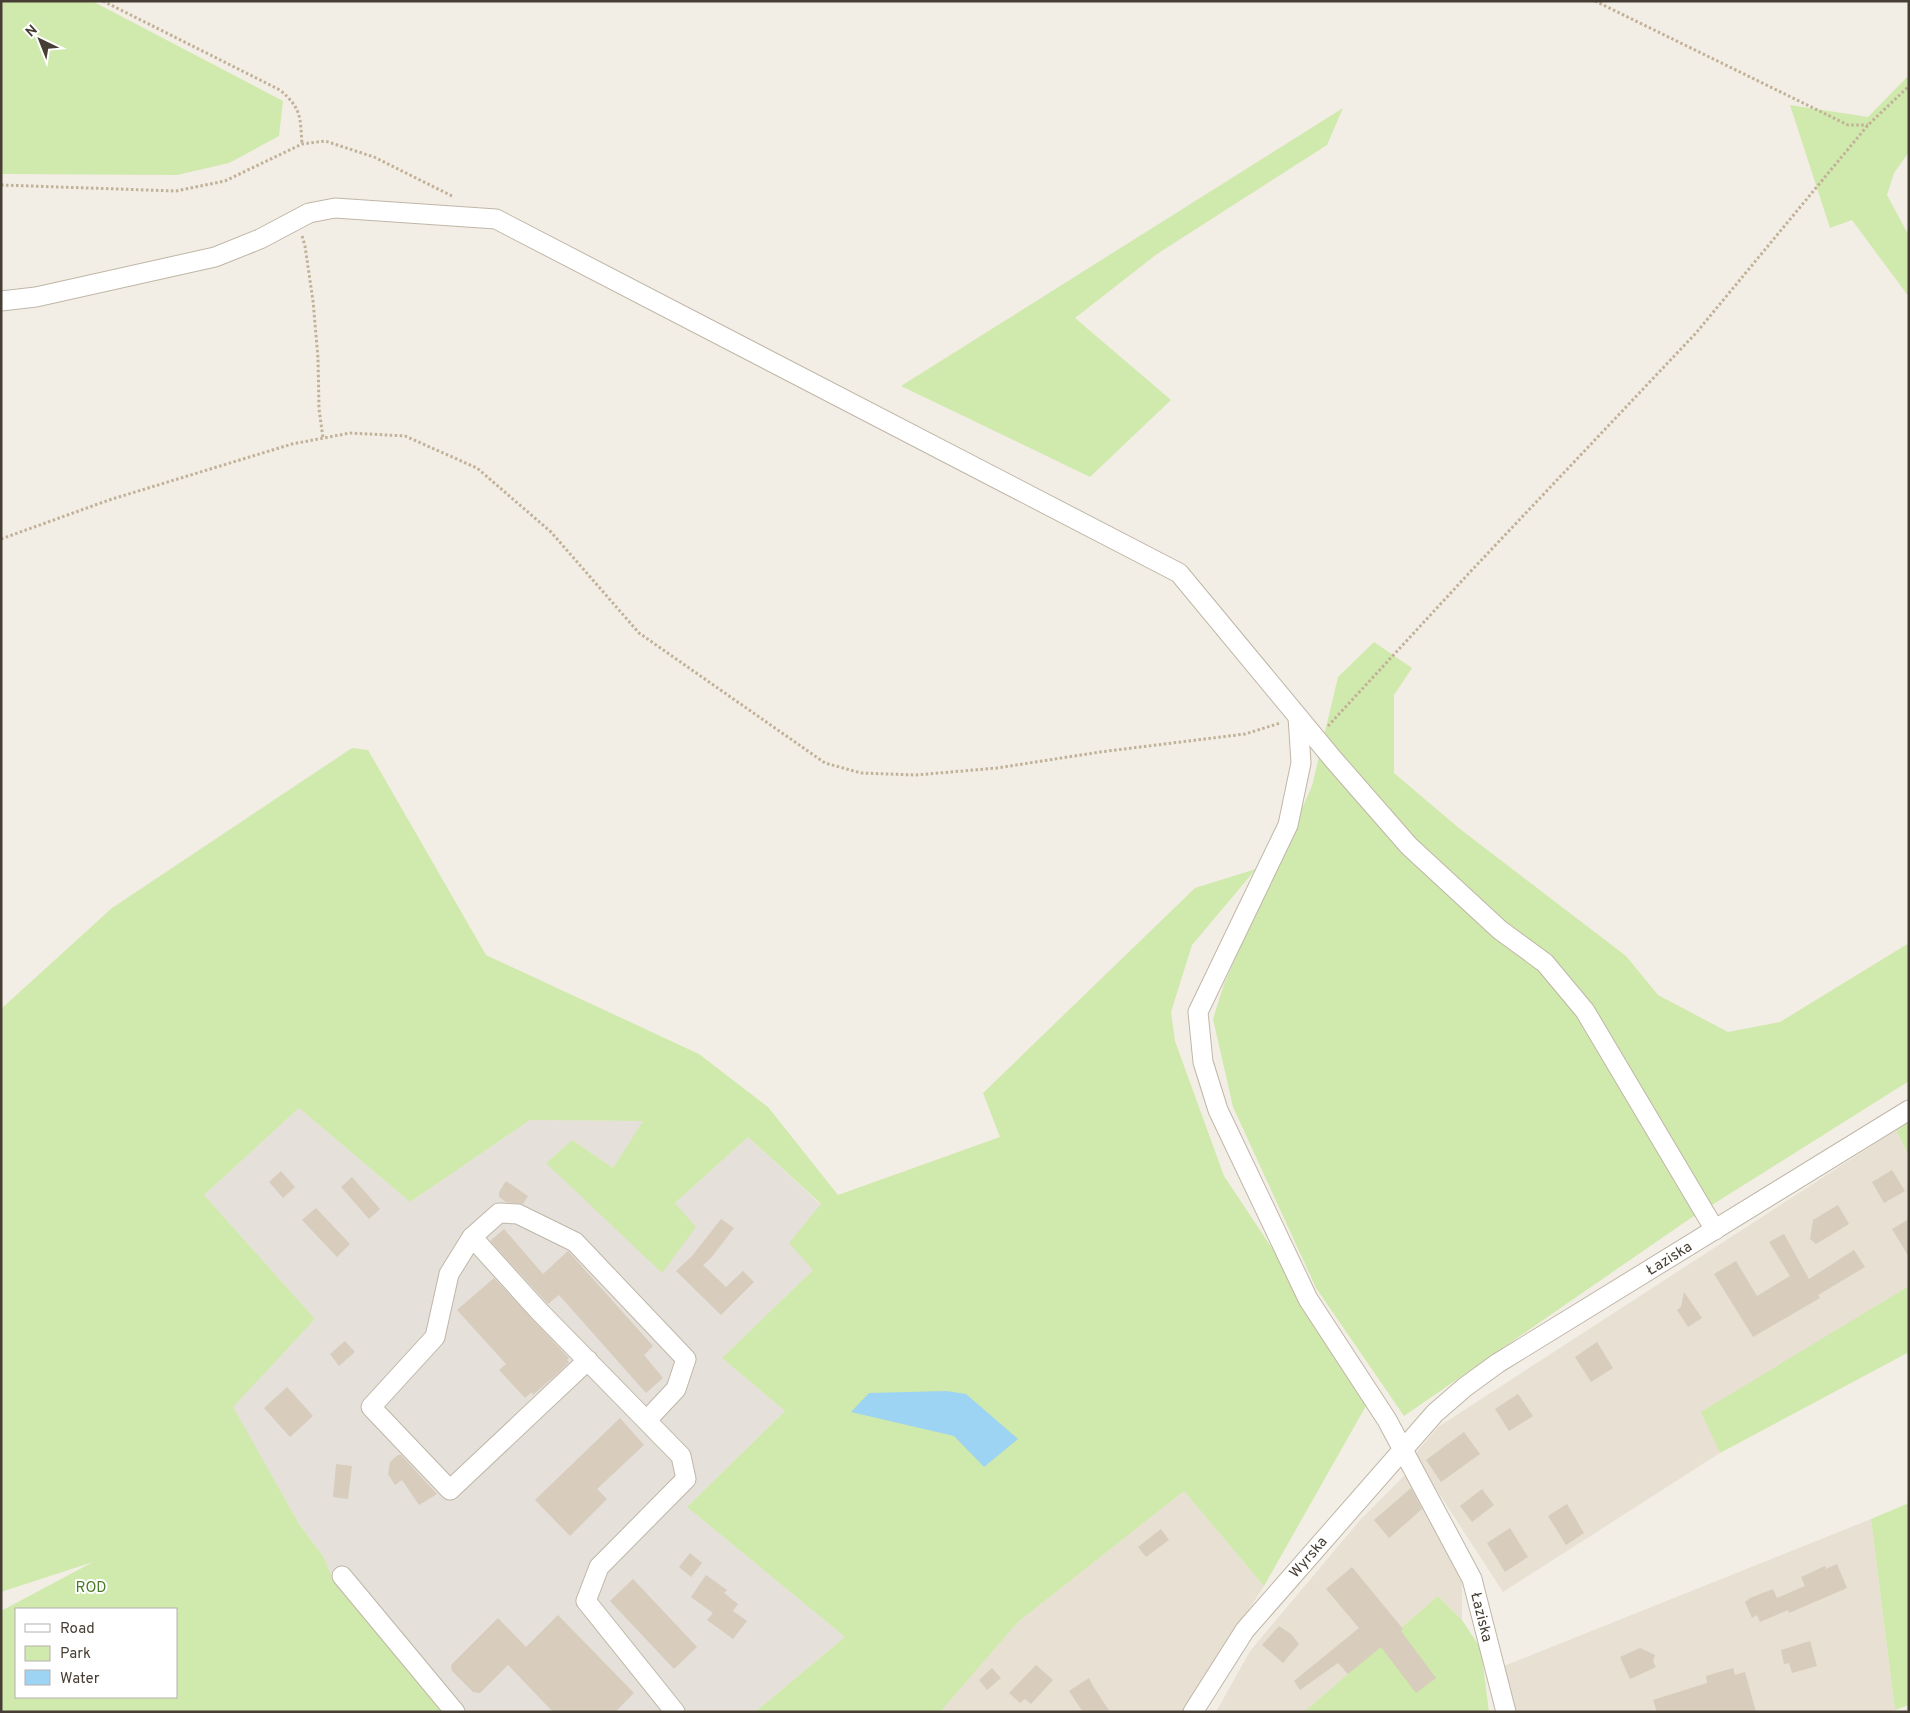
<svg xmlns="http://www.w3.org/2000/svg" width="1910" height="1713" font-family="Overpass,sans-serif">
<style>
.residential{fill:#e7e0d3}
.industrial{fill:#e5e0da}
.green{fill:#d0e9ac;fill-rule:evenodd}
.water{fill:#9ed4f3}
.building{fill:#d8ccbd}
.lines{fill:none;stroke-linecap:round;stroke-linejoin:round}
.minor-casing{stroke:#bfb6a7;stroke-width:21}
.path{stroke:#c1b198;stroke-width:3;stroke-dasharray:2.5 2.5;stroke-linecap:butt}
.minor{stroke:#fff;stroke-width:19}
.labels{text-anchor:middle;stroke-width:4;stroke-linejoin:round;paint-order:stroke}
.street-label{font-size:15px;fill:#463e34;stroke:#fff}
.park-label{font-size:15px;fill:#497a25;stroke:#fff}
</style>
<rect width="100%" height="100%" fill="#f3eee5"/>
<g class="residential">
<path d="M1896 1130 1909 1156V1286L1702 1412 1720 1453 1503 1592 1414 1455 1438 1427Z"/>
<path d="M1411 1469 1462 1562V1620L1438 1596 1304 1712H1216L1250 1651 1361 1519Z"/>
<path d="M1184 1491 1264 1586 1183 1712H940L1018 1622Z"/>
<path d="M1871 1519 1895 1710 1889 1712H1515L1504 1666Z"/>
</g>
<path class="industrial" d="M299 1108 410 1202 530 1120 644 1121 613 1168 572 1140 546 1163 675 1203 748 1137 821 1205 813 1270 722 1358 785 1411 687 1507 845 1637 755 1712H442L332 1577 323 1556 299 1524 232 1407 315 1319 204 1195Z"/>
<g class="green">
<path d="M1 1H92L283 101 279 136 229 163 177 175 1 174Z"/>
<path d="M1909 75V152L1894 173 1887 195 1909 236V297L1852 220 1830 228 1790 105 1868 117Z"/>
<path d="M1343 108 1327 145 1157 254 1075 318 1171 400 1090 477 901 386Z"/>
<path d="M1374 642 1412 668 1394 695V773L1460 829 1626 956 1658 995 1728 1032 1780 1022 1909 943V1081L1688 1220 1404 1416 1316 1288 1233 1107 1213 1019 1224 984 1312 786 1338 677Z"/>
<path d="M352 748 368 750 486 955 699 1054 768 1107 838 1195 1000 1137 983 1093 1195 888 1256 869 1192 945 1171 1012 1175 1041 1224 1176 1371 1397 1264 1586 1184 1491 1018 1622 940 1712H755L845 1637 687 1507 785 1411 722 1358 813 1270 789 1243 821 1204 748 1137 675 1203 696 1227 662 1273 546 1163 572 1140 613 1168 643 1121 530 1120 410 1202 299 1108 204 1195 315 1319 233 1407 299 1524 323 1556 332 1577 442 1712H1V1611L93 1562 1 1592V1009L112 908ZM16 1609H176V1697H16Z"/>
<path d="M1909 1122V1156L1896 1130Z"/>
<path d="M1909 1286V1352L1720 1453 1701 1412Z"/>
<path d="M1909 1503V1705L1895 1710 1871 1519Z"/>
<path d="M1438 1596 1462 1620 1481 1649 1489 1712H1304Z"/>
</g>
<path class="water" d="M946 1391 966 1394 1018 1439 984 1467 954 1436 851 1412 869 1393Z"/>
<g class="building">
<path d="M1892 1170 1905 1191 1884 1203 1872 1182Z"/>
<path d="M281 1171 295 1187 283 1198 269 1182Z"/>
<path d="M352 1177 380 1209 369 1219 341 1187Z"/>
<path d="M506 1181 528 1196 523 1204 506 1202 499 1197V1192Z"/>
<path d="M1838 1205 1849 1224 1816 1244 1810 1239 1813 1220Z"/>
<path d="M316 1208 350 1244 337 1257 302 1220Z"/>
<path d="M721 1219 734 1228 711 1258 703 1265 726 1287 743 1271 754 1282 721 1315 676 1271 692 1256Z"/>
<path d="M1909 1219V1257L1892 1229Z"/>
<path d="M504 1229 543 1274 568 1251 653 1346 644 1355 663 1378 646 1393 559 1295 548 1304 490 1241Z"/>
<path d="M1784 1234 1809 1279 1854 1250 1865 1267 1818 1295 1820 1298 1753 1337 1714 1274 1736 1261 1757 1296 1790 1276 1769 1242Z"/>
<path d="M494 1278 569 1358 567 1360 569 1362 558 1373 533 1395 532 1392 525 1398 499 1370 506 1364 457 1310Z"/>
<path d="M1684 1292 1702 1318 1688 1327 1677 1310 1681 1307Z"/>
<path d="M345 1341 355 1352 339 1366 330 1354Z"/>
<path d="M1597 1342 1613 1368 1591 1382 1575 1357Z"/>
<path d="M287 1387 313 1416 290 1437 264 1408Z"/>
<path d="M1518 1394 1533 1416 1509 1431 1495 1409Z"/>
<path d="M620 1418 644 1445 597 1489 607 1499 570 1536 535 1500Z"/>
<path d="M1464 1432 1480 1454 1441 1482 1426 1460Z"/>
<path d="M398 1455H401L437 1494 419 1505 402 1480 395 1485 388 1474 390 1462Z"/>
<path d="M336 1464 352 1466 348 1499 333 1497Z"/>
<path d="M1411 1488 1422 1509 1389 1538 1374 1520Z"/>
<path d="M1482 1489 1494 1505 1472 1522 1460 1506Z"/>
<path d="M1567 1504 1584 1533 1566 1545 1548 1516Z"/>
<path d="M1510 1528 1528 1557 1505 1572 1487 1543Z"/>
<path d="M1161 1529 1169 1540 1146 1557 1138 1547Z"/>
<path d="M690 1553 702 1563 691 1577 679 1567Z"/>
<path d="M1837 1564 1847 1588 1789 1613 1788 1610 1760 1622 1757 1615 1752 1618 1745 1602 1750 1598 1773 1589 1777 1598 1805 1586 1801 1577 1825 1566 1826 1569Z"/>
<path d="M1352 1567 1403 1629 1401 1631 1436 1678 1416 1693 1381 1647 1348 1674 1338 1663 1300 1690 1294 1681 1359 1628 1326 1589Z"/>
<path d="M706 1575 727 1590 724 1593 738 1604 733 1611 747 1621 733 1639 707 1620 713 1613 691 1597Z"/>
<path d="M633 1579 697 1647 674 1669 610 1601Z"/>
<path d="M558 1615 634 1693 615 1712H553L508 1665 480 1693 473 1692 452 1671 451 1665 498 1618 526 1647Z"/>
<path d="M1279 1626 1291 1634 1299 1644 1283 1663 1262 1645Z"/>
<path d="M1810 1641 1817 1666 1792 1673 1789 1663 1784 1664 1781 1650Z"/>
<path d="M1640 1648 1655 1655 1653 1661 1656 1667 1630 1679 1620 1657Z"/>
<path d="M1036 1665 1053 1680 1031 1704 1025 1699 1020 1703 1009 1693Z"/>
<path d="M992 1668 1001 1678 987 1690 979 1680Z"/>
<path d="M1733 1668 1735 1675 1745 1672 1756 1712H1657L1653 1700 1707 1683 1706 1676Z"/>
<path d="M1089 1678 1093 1686 1110 1712H1083L1069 1691Z"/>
</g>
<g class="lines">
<g class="minor-casing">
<g id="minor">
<path d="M1 301 36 297 215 257 260 239 309 213 335 208 496 219 1179 573 1333 759 1409 846 1500 930 1545 963 1585 1011 1715 1230"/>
<path d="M1298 717 1301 763 1288 825 1198 1012 1203 1062 1218 1110 1308 1299 1387 1420 1472 1579 1506 1712"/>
<path d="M472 1237 499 1213 518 1214 575 1242 686 1359 676 1389 647 1420"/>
<path d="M588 1360 450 1490 371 1407 435 1337 449 1274 472 1237 539 1311 681 1456 686 1479 599 1567 586 1601 675 1712"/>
<path d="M342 1576 455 1712"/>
<path d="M1193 1712 1245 1630 1435 1413 1465 1387 1498 1363 1909 1110"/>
</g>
</g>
<g class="path">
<path d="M26 1H27"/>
<path d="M103 1 280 90C302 109 300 117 302 144"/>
<path d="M1595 1 1848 125H1868"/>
<path d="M1 185 176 191 225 181 302 144 325 141 374 157 454 197"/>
<path d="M302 236 305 246 313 301 318 358 319 409 323 438"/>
<path d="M1 539 109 500 292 444 350 433 405 436 477 468 551 532 639 633 825 763 861 773 916 775 997 768 1100 752 1245 734 1280 723"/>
<path d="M1328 726 1471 571 1696 333 1868 125 1909 86"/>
</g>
<use href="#minor" class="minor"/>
</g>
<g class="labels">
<g class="street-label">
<text transform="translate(1669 1258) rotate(-32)" y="5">Łaziska</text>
<text transform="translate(1308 1557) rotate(-49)" y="5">Wyrska</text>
<text transform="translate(1482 1617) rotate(76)" y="5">Łaziska</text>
</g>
<g class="park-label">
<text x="91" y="1592">ROD</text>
</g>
</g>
<rect width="1910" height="1713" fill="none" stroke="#463e34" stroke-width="5"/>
<rect x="15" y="1608" width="162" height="90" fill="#ffffff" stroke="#b5b2ae"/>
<rect x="25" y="1624" width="25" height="8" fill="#ffffff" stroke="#b5b2ae"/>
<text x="60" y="1633" font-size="15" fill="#463e34">Road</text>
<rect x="25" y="1646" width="25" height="15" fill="#d0e9ac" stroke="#b5b2ae"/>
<text x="60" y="1658" font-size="15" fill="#463e34">Park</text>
<rect x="25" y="1670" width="25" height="15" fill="#9ed4f3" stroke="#b5b2ae"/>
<text x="60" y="1683" font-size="15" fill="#463e34">Water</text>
<g transform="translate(40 40) rotate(317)" stroke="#ffffff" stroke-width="4" paint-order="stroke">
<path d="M0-4L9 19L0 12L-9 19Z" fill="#463e34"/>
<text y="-8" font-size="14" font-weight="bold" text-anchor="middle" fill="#463e34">N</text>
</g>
</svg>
